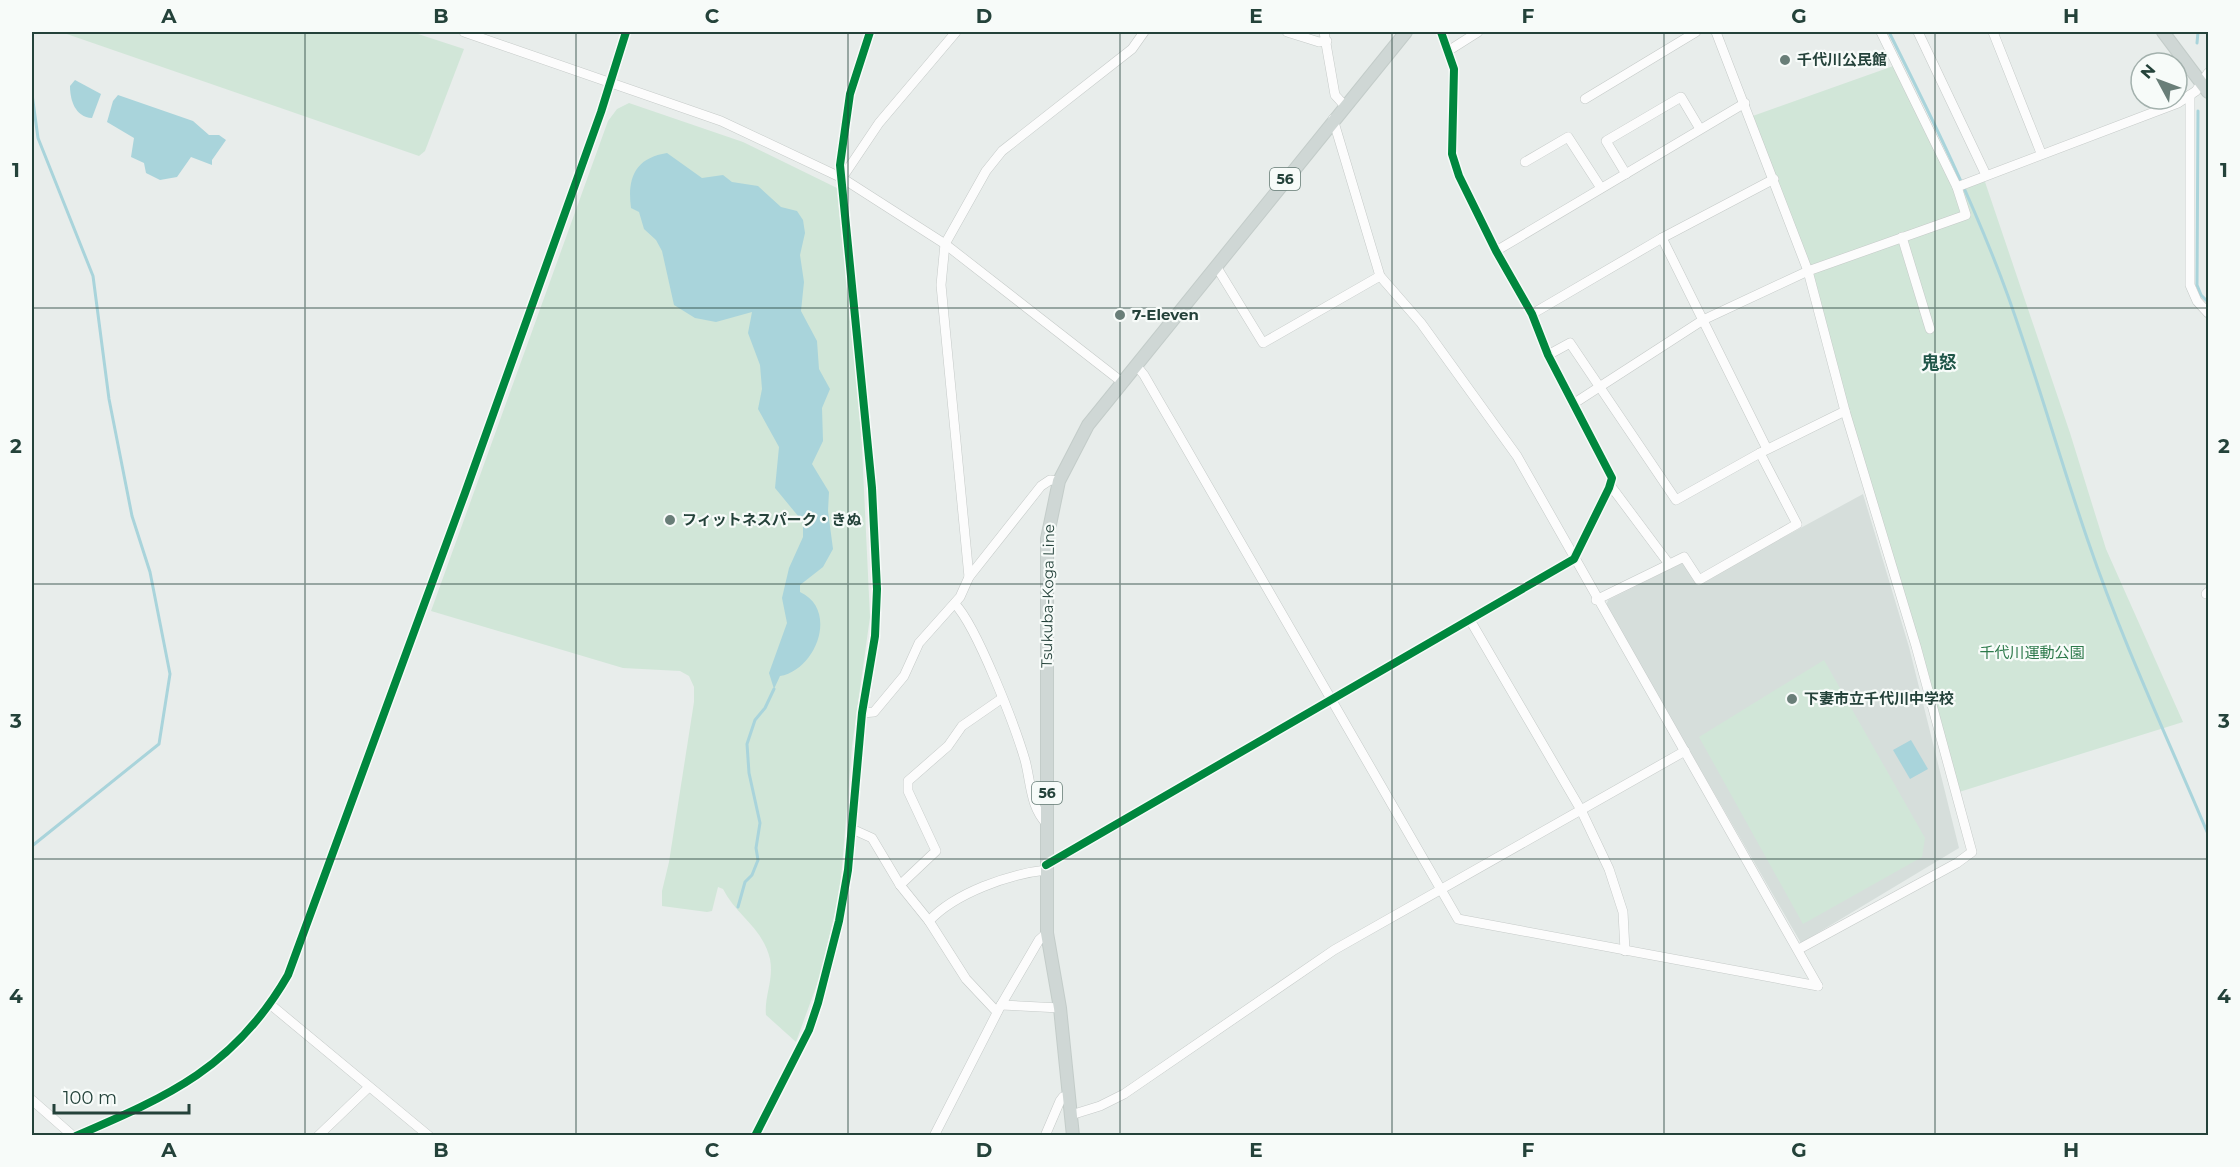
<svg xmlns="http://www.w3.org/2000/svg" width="2240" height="1167" font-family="Montserrat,'Noto Sans JP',sans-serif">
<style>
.built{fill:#d6dedb}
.green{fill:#d1e6d8}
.water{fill:#a9d4db}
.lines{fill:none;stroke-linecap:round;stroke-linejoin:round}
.stream{stroke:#a9d4db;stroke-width:3}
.minor-casing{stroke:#c5cac8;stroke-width:10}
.major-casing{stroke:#c3ccc9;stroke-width:14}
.minor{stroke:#fcfcfc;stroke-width:9}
.major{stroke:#cfd7d5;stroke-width:12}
.cycleway-casing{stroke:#f7fbf9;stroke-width:11}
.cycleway{stroke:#00873e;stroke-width:8}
.grid{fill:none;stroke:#24423a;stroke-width:1.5;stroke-opacity:0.55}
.poi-dot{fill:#697e78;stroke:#f7fbf9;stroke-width:2}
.labels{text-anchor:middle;stroke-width:4.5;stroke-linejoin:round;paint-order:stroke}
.shield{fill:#f7fbf9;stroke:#637a73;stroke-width:1.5}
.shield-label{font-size:14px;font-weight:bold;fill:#24423a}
.poi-label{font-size:15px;font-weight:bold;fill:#24423a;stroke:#f7fbf9;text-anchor:start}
.street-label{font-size:15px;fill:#24423a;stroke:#f7fbf9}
.park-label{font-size:15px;fill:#2d7a4b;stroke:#f7fbf9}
.quarter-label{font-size:18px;font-weight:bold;fill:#1f5548;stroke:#f7fbf9}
.neatline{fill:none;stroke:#24423a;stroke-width:2}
.grid-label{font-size:20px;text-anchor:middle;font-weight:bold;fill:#24423a}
</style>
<rect width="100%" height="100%" fill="#e8edeb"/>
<path class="built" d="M1863 494 1909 647 1959 848 1801 943 1606 606 1608 600 1684 562 1698 584Z"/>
<g class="green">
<path d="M61 32H412L464 49 425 151 419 156Z"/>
<path d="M1899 64 1957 186 1983 176 2070 433 2106 549 2183 722 1956 793 1808 271 1750 117Z"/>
<path d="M629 103 743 142 837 188 861 427 870 617 852 746 840 891 820 976 796 1042 766 1015C764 997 774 980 770 959 763 928 736 915 723 889L718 887 712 911 707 912 662 906V891L669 862 694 702V687L689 676 680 671 623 668 431 611 608 121 617 109Z"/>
<path d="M1824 660 1925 838 1922 857 1803 924 1699 737Z"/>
</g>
<g class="water">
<path d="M75 80 101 94 92 118C75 117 70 100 70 86Z"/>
<path d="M118 95 193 121 209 135H219L226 140 212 160V165L191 157 177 177 160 180 146 173 144 163 131 157 134 138 107 122 113 101Z"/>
<path d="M667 153 702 178 723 175 732 182 758 186 781 207 797 211 803 220 805 233 800 255 804 282 801 311 817 341 819 369 830 389 822 408 823 441 812 464 829 492 828 511 833 549 823 567 800 585V592C839 610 816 670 780 676L774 689 769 673 787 623 782 598 789 568 803 537V522L775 488 779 447 758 409 762 389 760 365 748 333 752 312 716 322 695 318 674 305 662 251 656 240 644 229 639 212 631 208C627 178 635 158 667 153Z"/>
<path d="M1911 740 1928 769 1910 779 1893 750Z"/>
</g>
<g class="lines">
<g class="stream">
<path d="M1889 32C1932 118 1975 205 2008 296 2037 377 2060 460 2088 541 2122 641 2167 737 2208 834"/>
<path d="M2197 43 2198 32"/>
<path d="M32 94 38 138 93 276 109 399 132 516 150 572 170 674 159 744 32 846"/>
<path d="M2198 111 2197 285 2201 295 2208 302"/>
<path d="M738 907 745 882 752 875 758 860 756 848 760 823 749 773 747 744 755 720 765 708 774 689"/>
</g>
<g class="minor-casing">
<g id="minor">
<path d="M464 32 721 121 842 178 945 244 1122 382"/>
<path d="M1287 32 1319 42 1327 41"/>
<path d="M1324 32 1335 95 1344 105"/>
<path d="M1716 32 1808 271 1845 411 1916 646 1972 852 1957 863 1799 949"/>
<path d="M1918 32 1986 175"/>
<path d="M1993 32 2041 153"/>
<path d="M1448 51 1478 32"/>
<path d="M2190 95V285L2197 301 2208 313"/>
<path d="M1585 99 1696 32"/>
<path d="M1333 119 1380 276 1421 323 1517 456 1818 986"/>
<path d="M1525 162 1568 137 1601 188"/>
<path d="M1626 174 1606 141 1681 97 1700 129"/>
<path d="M842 178 879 123 956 32"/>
<path d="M1957 187 2178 103 2196 91 2208 73"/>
<path d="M1902 237 1930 329"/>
<path d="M1662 238 1767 449"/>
<path d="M1496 251 1745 103"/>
<path d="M1216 266 1263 343 1380 276"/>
<path d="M1532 314 1662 238 1774 179"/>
<path d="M1548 355 1570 343 1676 500 1760 453"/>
<path d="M1136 365 1144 375 1458 919 1818 986"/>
<path d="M1573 404 1703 320 1808 271 1966 215 1957 187 1881 32"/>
<path d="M1610 485 1669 564"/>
<path d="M969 577 941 285 945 244 986 171 1002 151 1132 49 1144 32"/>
<path d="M2206 594 2208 592"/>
<path d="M1596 600 1684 557 1699 580 1797 524 1760 453 1845 411"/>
<path d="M955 604C977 627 1015 726 1025 760 1031 782 1030 807 1047 824"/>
<path d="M1470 620 1581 810 1609 869 1623 912 1625 951"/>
<path d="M862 713 874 712 904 676 919 643 960 597 969 577 1041 486 1050 480 1059 481"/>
<path d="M852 829 872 838 900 885 929 921 966 979 997 1012"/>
<path d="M1046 865 1574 559 1609 488 1612 478 1548 355 1532 314 1496 251 1459 176 1452 154 1454 69 1441 32"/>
<path d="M900 885 936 851 908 791V781L948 746 962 726 1001 699"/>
<path d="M929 921C955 893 1009 874 1046 870"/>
<path d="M271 1005 429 1136"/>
<path d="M1001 1005 1060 1008"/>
<path d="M32 1100 73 1136"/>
<path d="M1071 1115 1100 1106 1124 1094 1334 950 1685 751"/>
<path d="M76 1136C169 1096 235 1067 288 975L465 493 601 112 626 32"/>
<path d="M318 1136 369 1087"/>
<path d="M755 1136 809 1030 818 1003 839 921 848 870 862 713 875 636 877 589 872 488 840 165 850 94 870 32"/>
<path d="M934 1136 1001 1005 1039 940 1047 933"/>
<path d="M1045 1136 1060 1101 1063 1097 1069 1096"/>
</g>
</g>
<g class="major-casing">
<g id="major">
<path d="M2163 32 2208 92"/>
<path d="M1073 1136 1060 1008 1047 933V539L1059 481 1088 425 1406 32"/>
</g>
</g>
<use href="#minor" class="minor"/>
<use href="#major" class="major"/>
<g class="cycleway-casing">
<g id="cycleway">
<path d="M1046 865 1574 559 1609 488 1612 478 1548 355 1532 314 1496 251 1459 176 1452 154 1454 69 1441 32"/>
<path d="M76 1136C169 1096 235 1067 288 975L465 493 601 112 626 32"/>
<path d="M755 1136 809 1030 818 1003 839 921 848 870 862 713 875 636 877 589 872 488 840 165 850 94 870 32"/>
</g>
</g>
<use href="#cycleway" class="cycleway"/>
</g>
<path class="grid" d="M305 32V1136M576 32V1136M848 32V1136M1120 32V1136M1392 32V1136M1664 32V1136M1935 32V1136M32 308H2208M32 584H2208M32 859H2208"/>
<g class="poi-dot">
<circle cx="1785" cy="60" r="6"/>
<circle cx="1120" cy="315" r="6"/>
<circle cx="670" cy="520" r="6"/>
<circle cx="1792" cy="699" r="6"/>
</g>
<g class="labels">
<g class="shield">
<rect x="1270" y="168" width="30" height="22" rx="4.5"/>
<rect x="1032" y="782" width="30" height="22" rx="4.5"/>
</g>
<g class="shield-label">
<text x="1285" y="184">56</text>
<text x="1047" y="798">56</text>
</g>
<g class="poi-label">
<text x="1797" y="65">千代川公民館</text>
<text x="1132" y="320">7-Eleven</text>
<text x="682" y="525">フィットネスパーク・きぬ</text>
<text x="1804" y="704">下妻市立千代川中学校</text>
</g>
<g class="street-label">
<text transform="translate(1048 596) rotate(-89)" y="5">Tsukuba-Koga Line</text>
</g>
<g class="park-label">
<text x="2032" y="658">千代川運動公園</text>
</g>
<g class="quarter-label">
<text x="1939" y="369">鬼怒</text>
</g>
</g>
<rect width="2240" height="1167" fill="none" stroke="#f7fbf9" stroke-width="66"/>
<g transform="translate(2159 81) rotate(311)"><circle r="28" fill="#f7fbf9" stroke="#a3b1ad" stroke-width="1.5"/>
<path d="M0-4.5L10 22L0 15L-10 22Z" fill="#697e78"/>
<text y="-9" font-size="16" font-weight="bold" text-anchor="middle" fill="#24423a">N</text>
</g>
<path d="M54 1104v9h135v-9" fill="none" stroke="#24423a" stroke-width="3"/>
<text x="63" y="1104" font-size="18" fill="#24423a" stroke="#f7fbf9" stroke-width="4.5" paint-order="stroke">100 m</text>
<rect x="33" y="33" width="2174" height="1101" class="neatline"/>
<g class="grid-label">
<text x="169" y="23">A</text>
<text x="441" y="23">B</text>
<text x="712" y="23">C</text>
<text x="984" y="23">D</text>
<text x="1256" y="23">E</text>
<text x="1528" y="23">F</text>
<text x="1799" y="23">G</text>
<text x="2071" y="23">H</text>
<text x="16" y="177">1</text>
<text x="2224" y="177">1</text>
<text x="16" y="453">2</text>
<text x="2224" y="453">2</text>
<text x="16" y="728">3</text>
<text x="2224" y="728">3</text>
<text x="16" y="1003">4</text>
<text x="2224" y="1003">4</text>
<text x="169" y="1157">A</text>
<text x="441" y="1157">B</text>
<text x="712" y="1157">C</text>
<text x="984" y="1157">D</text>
<text x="1256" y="1157">E</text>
<text x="1528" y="1157">F</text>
<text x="1799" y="1157">G</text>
<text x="2071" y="1157">H</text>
</g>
</svg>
